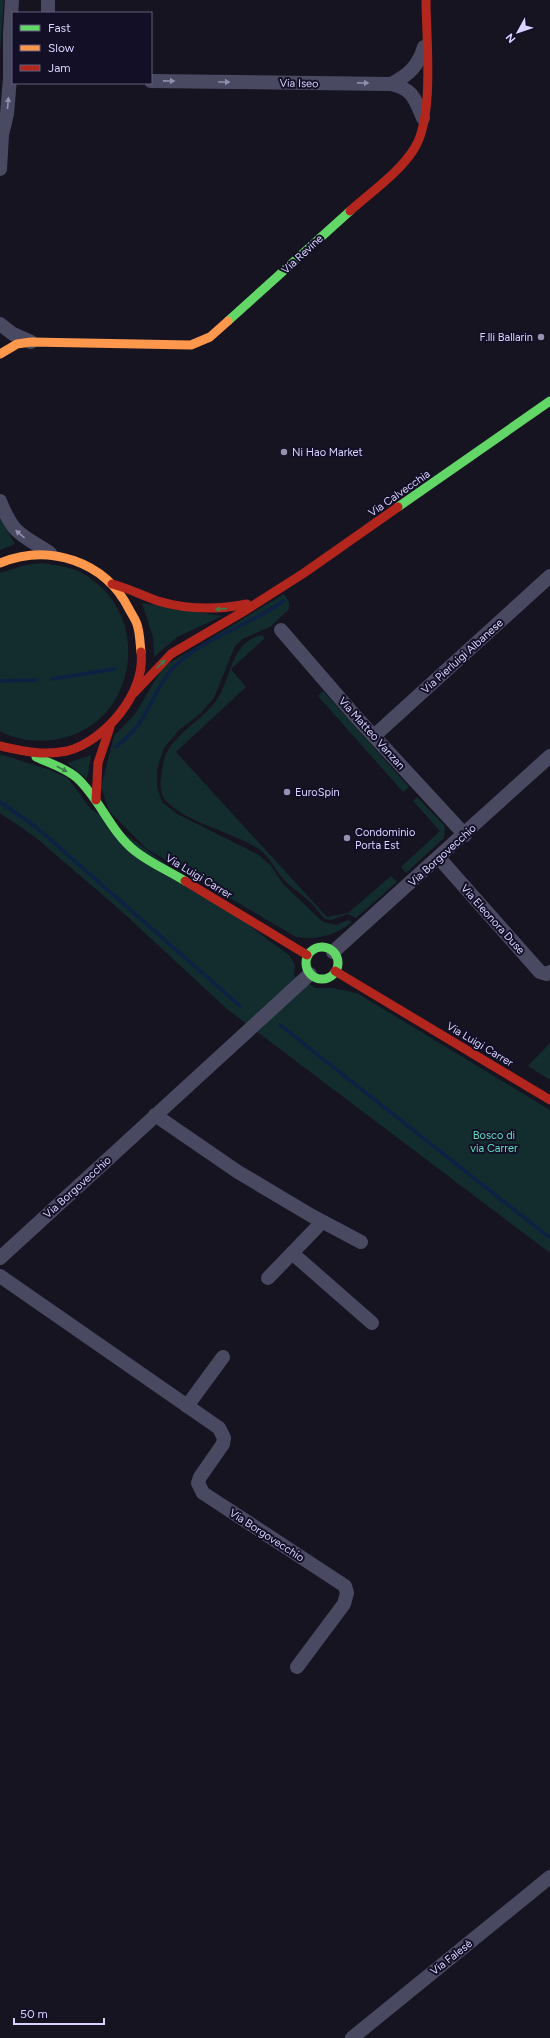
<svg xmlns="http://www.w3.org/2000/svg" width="550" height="2038" font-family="Figtree,sans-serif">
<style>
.green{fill:#132c2d}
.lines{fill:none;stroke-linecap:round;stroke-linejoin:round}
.stream{stroke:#0d2144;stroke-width:3.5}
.street{stroke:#4a4962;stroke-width:14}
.fast{stroke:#63d668;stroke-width:9}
.slow{stroke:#ff974d;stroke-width:9}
.jam{stroke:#b3261e;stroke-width:9}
.oneway{fill:#928eb0}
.oneway2{fill:#3f7c4a}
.poi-dot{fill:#9591b1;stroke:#130f26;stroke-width:1.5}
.labels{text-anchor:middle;stroke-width:4;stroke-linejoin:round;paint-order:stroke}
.street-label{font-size:11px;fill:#d9d4ff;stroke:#130f26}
.poi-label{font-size:11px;fill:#d9d4ff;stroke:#130f26;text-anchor:start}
.park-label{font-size:11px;fill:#5fe0c0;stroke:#130f26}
</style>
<rect width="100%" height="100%" fill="#161421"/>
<g class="green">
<path d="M0 0H4L0 52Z"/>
<path d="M0 518 15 544 0 550Z"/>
<path d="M42 563C54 565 66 566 78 571 156 609 140 728 53 740 35 742 16 740 0 731V573L25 565Z"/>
<path d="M284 594 289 602V609L270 627 242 639 235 646 214 698 201 713 179 730 164 748 157 770V787L162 802 177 814 259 855 271 866 283 884 323 922 336 925 348 920 352 922C334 936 317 940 296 937L147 849 109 811 101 787 114 736 135 714 163 667Z"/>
<path d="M142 603 222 616 177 637 154 657 153 637Z"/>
<path d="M262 635 265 638 231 669 246 687 176 752 327 917 348 913 391 876 397 882 356 918 348 914 331 920 325 919C319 913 314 905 307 899 300 893 292 888 286 882 276 872 271 858 259 849 233 832 186 823 165 800 159 792 160 780 162 771 163 764 164 756 168 750 179 732 199 721 213 705 232 683 228 642 262 635Z"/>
<path d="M323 691 409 787 403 792 318 696Z"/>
<path d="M0 754 50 770 68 778 90 808 289 955 295 965 294 976 316 988H333L357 993 550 1110V1253L227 1009 119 909 35 837 0 813Z"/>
<path d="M91 755 87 779 67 763Z"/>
<path d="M417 797 444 825 445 828 444 838 406 873 401 867 440 831 413 801Z"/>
<path d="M550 1043V1080L528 1066Z"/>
</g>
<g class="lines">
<g class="stream">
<path d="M52 679 115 669"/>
<path d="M0 681 36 680"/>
<path d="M116 747C126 739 136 729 143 718 154 700 160 681 175 666 206 636 250 626 283 601"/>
<path d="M0 802 36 827 240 1006"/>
<path d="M280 1025 550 1238"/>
</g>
<g class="street">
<path d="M48 13V0"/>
<path d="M151 81 391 84C409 75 418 66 424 47"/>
<path d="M391 84C413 89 415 99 423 118"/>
<path d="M0 169 2 135 7 114 10 78V34L12 0"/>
<path d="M0 324 13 334 31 342"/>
<path d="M0 501C14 536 21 534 50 553"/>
<path d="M281 630 357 718 465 835"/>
<path d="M374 736 550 576"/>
<path d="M439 858 540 972 547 974 550 972"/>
<path d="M333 952 550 756"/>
<path d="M155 1115 238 1172 312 1216 361 1242"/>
<path d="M292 1253 372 1323"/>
<path d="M0 1258 310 974"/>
<path d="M0 1276 219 1428 224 1438 223 1444 200 1477 198 1483 203 1493 345 1586 347 1593 344 1604 297 1667"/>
<path d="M268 1278 322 1222"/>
<path d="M187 1406 223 1357"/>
<path d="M352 2038 550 1877"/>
</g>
<g class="fast">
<path d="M228 321 350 211"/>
<path d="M398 507 550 401"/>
<path d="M36 757C49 763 66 768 77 778 100 799 110 831 135 851 150 863 169 871 185 881"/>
<circle cx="322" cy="963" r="16"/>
</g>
<g class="slow">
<path d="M0 354 17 344 31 342 191 345 210 337 228 321"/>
<path d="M0 563C49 543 105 561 129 609 132 615 137 621 138 628 140 636 140 644 141 652"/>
</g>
<g class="jam">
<path d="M350 211C371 192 399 173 414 149 435 117 426 38 426 0"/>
<path d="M112 584C128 588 143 596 158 601 188 610 217 610 247 604"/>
<path d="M134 693 171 654 246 610 304 573 398 507"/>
<path d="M0 746C23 751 43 756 67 751 105 741 146 693 141 652"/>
<path d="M96 800 98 763 110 727"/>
<path d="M185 881 307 955"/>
<path d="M335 971 550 1100"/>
</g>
</g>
<defs><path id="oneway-solid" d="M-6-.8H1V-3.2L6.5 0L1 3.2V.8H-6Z"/></defs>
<g class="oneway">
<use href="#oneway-solid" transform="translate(169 81) rotate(1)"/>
<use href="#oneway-solid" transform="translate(224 82)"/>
<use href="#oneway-solid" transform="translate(363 83) rotate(1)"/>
<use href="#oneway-solid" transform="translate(8 103) rotate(-85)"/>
<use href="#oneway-solid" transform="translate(20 534) rotate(-139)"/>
</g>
<g class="oneway2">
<use href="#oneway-solid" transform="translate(221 609) rotate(176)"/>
<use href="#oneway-solid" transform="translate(161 664) rotate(-44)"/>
<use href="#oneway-solid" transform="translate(62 769) rotate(28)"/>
</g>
<g class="poi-dot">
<circle cx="541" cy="337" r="4"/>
<circle cx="284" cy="452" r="4"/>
<circle cx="287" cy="792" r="4"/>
<circle cx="347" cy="838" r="4"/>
</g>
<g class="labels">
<g class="street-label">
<text transform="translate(299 83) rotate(1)" y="4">Via Iseo</text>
<text transform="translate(302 254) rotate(-43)" y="4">Via Revine</text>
<text transform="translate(399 493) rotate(-35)" y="4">Via Calvecchia</text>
<text transform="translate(462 656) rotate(-42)" y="4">Via Pierluigi Albanese</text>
<text transform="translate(372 733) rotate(48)" y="4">Via Matteo Vanzan</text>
<text transform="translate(442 855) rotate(-42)" y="4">Via Borgovecchio</text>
<text transform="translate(199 876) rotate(31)" y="4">Via Luigi Carrer</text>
<text transform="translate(493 919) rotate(48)" y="4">Via Eleonora Duse</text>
<text transform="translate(480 1044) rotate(31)" y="4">Via Luigi Carrer</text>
<text transform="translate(77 1187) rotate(-42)" y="4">Via Borgovecchio</text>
<text transform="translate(267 1535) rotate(33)" y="4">Via Borgovecchio</text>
<text transform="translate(451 1957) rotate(-38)" y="4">Via Falesè</text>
</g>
<g class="poi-label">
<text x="533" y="341" text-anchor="end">F.lli Ballarin</text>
<text x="292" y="456">Ni Hao Market</text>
<text x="295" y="796">EuroSpin</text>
<text x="355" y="836">Condominio<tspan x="355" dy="13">Porta Est</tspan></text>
</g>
<g class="park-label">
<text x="494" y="1139">Bosco di<tspan x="494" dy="13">via Carrer</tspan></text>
</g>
</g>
<rect x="12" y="12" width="140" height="72" fill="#130f26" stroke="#625e7d"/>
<rect x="20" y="25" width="20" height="6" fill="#63d668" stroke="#625e7d"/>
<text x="48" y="32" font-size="12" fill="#d9d4ff">Fast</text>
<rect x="20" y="45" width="20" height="6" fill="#ff974d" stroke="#625e7d"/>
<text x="48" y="52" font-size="12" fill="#d9d4ff">Slow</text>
<rect x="20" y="65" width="20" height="6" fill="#b3261e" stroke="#625e7d"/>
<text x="48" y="72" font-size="12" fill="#d9d4ff">Jam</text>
<g transform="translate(518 32) rotate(230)" stroke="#130f26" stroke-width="3" paint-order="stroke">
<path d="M0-3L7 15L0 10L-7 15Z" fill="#d9d4ff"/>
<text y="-6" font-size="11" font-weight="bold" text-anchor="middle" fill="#d9d4ff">N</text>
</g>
<path d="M14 2018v6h90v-6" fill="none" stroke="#d9d4ff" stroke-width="2"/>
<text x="20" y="2018" font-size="12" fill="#d9d4ff" stroke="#130f26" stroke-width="3" paint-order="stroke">50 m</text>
</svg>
